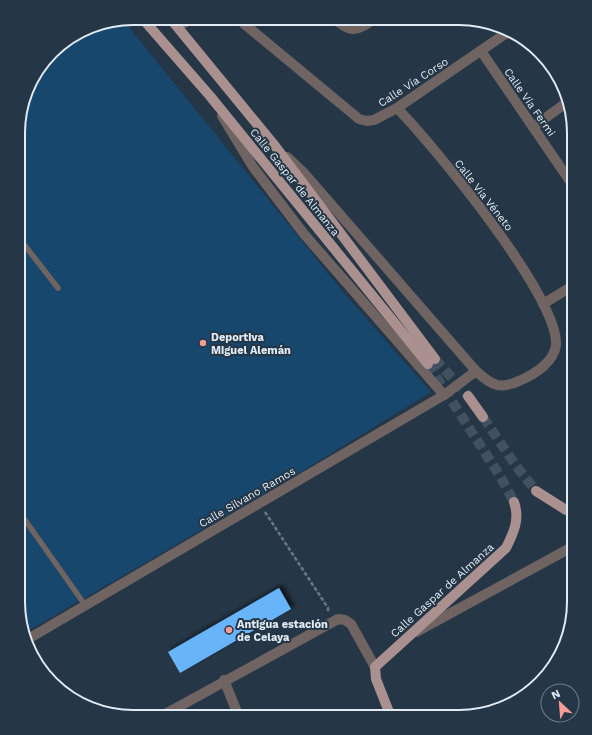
<svg xmlns="http://www.w3.org/2000/svg" width="592" height="735" font-family="'Work Sans',sans-serif">
<style>
.green{fill:#17476d}
.building{fill:#67b4f9;filter:url(#shadow)}
.lines{fill:none;stroke-linecap:round;stroke-linejoin:round}
.primary-tunnel{stroke:#415160;stroke-width:10;stroke-dasharray:10 5;stroke-linecap:butt}
.path{stroke:#697886;stroke-width:2.5;stroke-dasharray:4 2;stroke-linecap:butt}
.service{stroke:#706462;stroke-width:5.5}
.minor{stroke:#706462;stroke-width:10}
.primary{stroke:#aa918f;stroke-width:10}
.poi-dot{fill:#f59c95;stroke:#253646;stroke-width:1.5}
.labels{text-anchor:middle;stroke-width:4;stroke-linejoin:round;paint-order:stroke}
.street-label{font-size:11px;fill:#e0ebf5;stroke:#253646}
.poi-label{font-size:11px;font-weight:bold;fill:#e0ebf5;stroke:#253646;text-anchor:start}
.rim{fill:none;stroke:#e0ebf5;stroke-width:2}
</style>
<defs>
<filter id="shadow"><feDropShadow dx="3.5" dy="-3.5" stdDeviation="2" flood-color="#0009"/></filter>
</defs>
<rect width="100%" height="100%" fill="#253646"/>
<path class="green" d="M123 20 344 293 431 392 291 478 26 632 18 602 19 118 33 76 57 46 96 24Z"/>
<path class="building" d="M279 588 291 609 180 673 168 652Z"/>
<g class="lines">
<g class="primary-tunnel">
<path d="M435 359 468 396"/>
<path d="M428 364 500 476 514 502"/>
<path d="M483 417 516 466 536 491"/>
</g>
<path class="path" d="M265 512 328 608V612"/>
<g class="service">
<path d="M19 238 58 288"/>
<path d="M18 510 85 605"/>
</g>
<g class="minor">
<path d="M237 18 359 119 367 121 374 120 397 108 508 32"/>
<path d="M334 19C353 33 355 32 374 19"/>
<path d="M178 27 192 18"/>
<path d="M481 51 574 187"/>
<path d="M222 116 253 167 304 234 444 395"/>
<path d="M533 127 566 103"/>
<path d="M287 157 304 173 476 371C492 386 501 390 521 380 535 374 554 362 556 345 559 297 433 145 397 108"/>
<path d="M543 304 574 285"/>
<path d="M416 632 574 546"/>
<path d="M28 639 444 395 476 371"/>
<path d="M224 680 239 717"/>
<path d="M160 717 338 619 345 620 351 624 375 667"/>
</g>
<g class="primary">
<path d="M142 18 210 96 428 364"/>
<path d="M170 18 275 146 435 359"/>
<path d="M468 396 483 417"/>
<path d="M536 491 566 510H574"/>
<path d="M391 717 376 679 375 667 506 548C514 532 520 519 514 502"/>
</g>
</g>
<g class="poi-dot">
<circle cx="203" cy="343" r="4"/>
<circle cx="229" cy="630" r="4"/>
</g>
<g class="labels">
<g class="street-label">
<text transform="translate(413 82) rotate(-33)" y="4">Calle Vía Corso</text>
<text transform="translate(530 102) rotate(55)" y="4">Calle Vía Fermi</text>
<text transform="translate(295 182) rotate(51)" y="4">Calle Gaspar de Almanza</text>
<text transform="translate(484 195) rotate(52)" y="4">Calle Vía Véneto</text>
<text transform="translate(247 497) rotate(-30)" y="4">Calle Silvano Ramos</text>
<text transform="translate(442 590) rotate(-42)" y="4">Calle Gaspar de Almanza</text>
</g>
<g class="poi-label">
<text x="211" y="341">Deportiva<tspan x="211" dy="13">Miguel Alemán</tspan></text>
<text x="237" y="628">Antigua estación<tspan x="237" dy="13">de Celaya</tspan></text>
</g>
</g>
<path d="M0 0H592V735H0ZM133 25H459A108 108 0 0 1 567 133V602A108 108 0 0 1 459 710H133A108 108 0 0 1 25 602V133A108 108 0 0 1 133 25Z" fill="#253646" fill-rule="evenodd"/>
<path class="rim" d="M133 25H459A108 108 0 0 1 567 133V602A108 108 0 0 1 459 710H133A108 108 0 0 1 25 602V133A108 108 0 0 1 133 25Z"/>
<g transform="translate(560 703) rotate(334)"><circle r="19" fill="#253646" stroke="#707e8c"/>
<path d="M0-3L7 15L0 10L-7 15Z" fill="#f59c95"/>
<text y="-6" font-size="11" font-weight="bold" text-anchor="middle" fill="#e0ebf5">N</text>
</g>
</svg>
